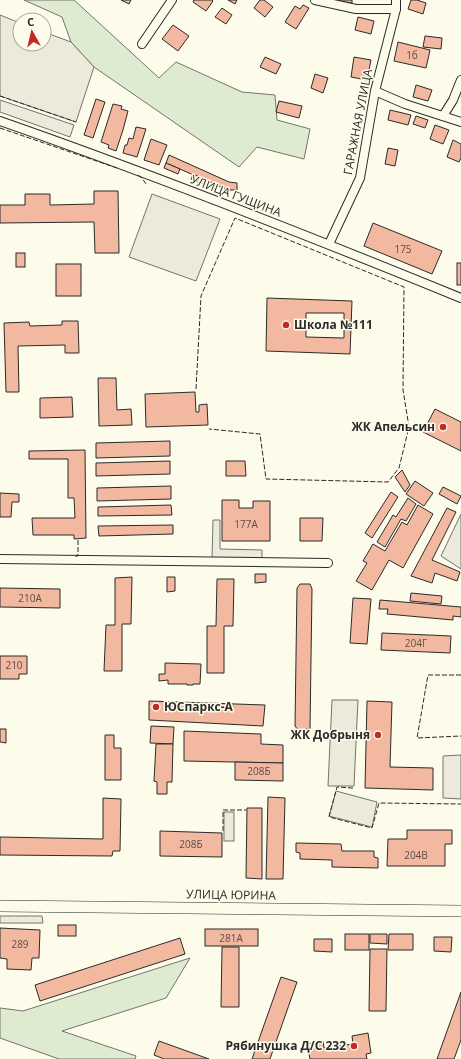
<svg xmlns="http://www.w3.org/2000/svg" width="461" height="1059" font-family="'Open Sans',sans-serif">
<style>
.green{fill:#deebd1;stroke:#74746e}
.parking{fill:#eceadb;stroke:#74746e}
.building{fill:#f2b8a0;stroke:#2b2b2b;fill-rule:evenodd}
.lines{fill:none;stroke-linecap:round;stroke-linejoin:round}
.minor-casing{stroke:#2b2b2b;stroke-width:10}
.secondary-casing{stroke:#2b2b2b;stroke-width:12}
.minor{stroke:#fdfbea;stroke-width:8}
.secondary{stroke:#fdfbea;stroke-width:11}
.fence{stroke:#2b2b2b;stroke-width:1;stroke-dasharray:5 2;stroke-linecap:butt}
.poi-dot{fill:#c62828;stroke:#fdfbea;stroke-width:1.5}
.labels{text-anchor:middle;stroke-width:3;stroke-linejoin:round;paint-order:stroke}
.number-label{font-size:10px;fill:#5d4e48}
.street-label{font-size:12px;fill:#2b2b2b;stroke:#fdfbea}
.poi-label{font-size:12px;font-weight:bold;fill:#2b2b2b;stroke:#fdfbea;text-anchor:end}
</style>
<rect width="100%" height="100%" fill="#fdfbea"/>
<g class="green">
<path d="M24 0H74L159 78 176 62 242 92 275 95 277 120 310 129 304 159 257 147 239 167 94 67 71 42 62 17Z"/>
<path d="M190 958 166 998 62 1031 136 1056 135 1059H59L0 1038V1008L23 1011Z"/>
</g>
<g class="parking">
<path d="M0 15 20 23V44H44V32L71 42 94 67 76 122 0 96Z"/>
<path d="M0 100 74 125 70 137 0 112Z"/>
<path d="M152 194 220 219 196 281 129 257Z"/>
<path d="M461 514V569L441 556Z"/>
<path d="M213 520H220V549L262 550V559H212Z"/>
<path d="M332 700H358L354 786H328Z"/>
<path d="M461 755V799L443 798V756Z"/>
<path d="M336 791 377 802 372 827 329 816Z"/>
<rect x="224" y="812" width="10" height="29"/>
<path d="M0 916H42L43 923H0Z"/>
</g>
<g class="building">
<path d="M121 0H131L129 4Z"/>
<path d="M194 0H212L213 1 206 11 193 2Z"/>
<path d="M228 0H237L235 4Z"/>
<path d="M260 0H264L273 7 265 17 254 8Z"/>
<path d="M338 0H352V3L338 1Z"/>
<path d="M411 0H417L426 3 423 14 408 9Z"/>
<path d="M303 5 309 8 296 29 285 22 295 6 300 9Z"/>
<path d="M222 8 232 15 226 24 215 17Z"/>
<path d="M358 17 374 21 371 34 355 30Z"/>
<path d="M173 25 189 36 178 51 162 39Z"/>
<path d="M425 36 442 38 441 49 423 47Z"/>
<path d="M398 42 430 50 426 68 394 61Z"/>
<path d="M265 57 281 64 276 74 260 67Z"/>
<path d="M354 57 371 60 367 80 351 77Z"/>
<path d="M315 74 328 78 323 93 311 88Z"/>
<path d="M416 85 432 90 428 101 413 97Z"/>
<path d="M96 99 105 102 93 138 84 135Z"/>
<path d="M279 101 302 106 299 118 276 112Z"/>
<path d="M113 104 122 106 121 109 128 111 123 130 116 151 108 148 109 145 101 142Z"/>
<path d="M390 110 411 115 408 125 388 120Z"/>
<path d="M416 116 428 120 425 128 413 124Z"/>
<path d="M435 125 449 130 443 144 430 139Z"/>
<path d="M136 127 146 129 137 157 123 153 125 145H127L129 138 133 139Z"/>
<path d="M151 139 167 145 159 165 144 160Z"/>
<path d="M453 140 461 144V158L459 162 447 157Z"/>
<path d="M388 148 398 150 395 166 385 164Z"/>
<path d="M169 155 229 182 237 183V190H228L166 163Z"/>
<path d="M166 163 180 169 178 174 164 168Z"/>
<path d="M193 174 209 181 207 186 191 179Z"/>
<path d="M94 191H118L119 253H95L94 222 0 223V205H25V194H50V205L94 204Z"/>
<path d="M373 223 442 251 432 274 364 246Z"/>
<rect x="16" y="253" width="9" height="14"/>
<rect x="457" y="263" width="4" height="22"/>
<rect x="56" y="264" width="25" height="32"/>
<path d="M267 298 352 301 350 354 266 351ZM306 313H344V338L306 337Z"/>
<path d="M62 321H78L79 353H65V345L18 346 19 392H6L4 323 29 322 30 326 62 325Z"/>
<path d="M98 378H116L117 410 131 409 132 425 99 426Z"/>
<path d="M195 392 196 412H199V405L207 404 208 425 146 427 145 394Z"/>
<path d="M72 397 73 417 40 418V398Z"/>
<path d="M435 409 461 422V451L423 432Z"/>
<path d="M170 441V456L96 458V443Z"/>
<path d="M85 450 86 538 74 539V535H33L32 518H75L74 498H68V459H29V451Z"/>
<path d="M170 461V474L96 476V463Z"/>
<path d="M226 461H245L246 476H226Z"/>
<path d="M402 470 410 485 405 492 395 477Z"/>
<path d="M415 481 433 493 424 506 406 494Z"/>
<path d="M171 486V499L97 501V488Z"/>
<path d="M443 487 461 496 457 504 439 494Z"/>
<path d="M391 492 398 497 372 538 365 533Z"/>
<path d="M0 493 19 494V502H12L11 517H0Z"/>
<path d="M408 498 416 504 406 521 401 519 385 547 377 542 393 515 396 517Z"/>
<path d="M222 500H239V508H253V501H270V541H222Z"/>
<path d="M171 505 172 515 98 516V507Z"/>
<path d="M418 505 433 514 403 568 389 560 372 590 356 581 367 563 363 561 373 544 385 551 402 522 407 525Z"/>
<path d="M447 508 456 512 432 560 460 572 457 581 435 573 432 583 411 576Z"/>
<path d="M300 518H323L322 541H300Z"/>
<path d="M173 525V534L99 536 98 526Z"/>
<path d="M255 574H266V582L255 583Z"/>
<path d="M132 577 131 624H122V671H104L106 625H115V578Z"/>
<path d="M167 577H175V591L167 592Z"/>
<path d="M217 579H234L233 626H224V673H207V626H216Z"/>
<path d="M300 584H310L312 589 310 729 298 730 295 726 297 588Z"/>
<path d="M0 588 60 589V608L0 607Z"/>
<path d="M411 593 442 596 441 604 410 601Z"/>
<path d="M353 598 371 599 367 644 350 643Z"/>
<path d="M380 600 461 607V617L453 616V620L387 614 388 609H379Z"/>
<path d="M382 633 451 636 450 653 381 650Z"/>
<path d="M0 656H27V674H19V679H0Z"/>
<path d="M165 663 201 664 200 684H193V685H187V684H168V680L159 681V674H165Z"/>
<path d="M149 701 265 705 263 726 149 720Z"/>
<path d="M367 701 392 702 390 767 433 768V790L365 788Z"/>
<path d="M151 726 174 727 173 744 150 743Z"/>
<path d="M0 729H6V743L0 742Z"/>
<path d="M184 731 261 734V744L283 745V763L184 761Z"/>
<path d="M105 735H114V748H121V780H105Z"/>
<path d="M156 744H173L172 782H167V794H157V782L154 781Z"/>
<path d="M235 762 283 763V781L235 780Z"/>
<path d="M268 797 285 798 283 879H266Z"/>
<path d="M103 798 121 799 120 851H113L112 856 0 855V837L103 839Z"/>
<path d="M247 808H262V879L246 878Z"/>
<path d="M407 830H452V844H445V866H387L388 839H407Z"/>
<path d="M160 831 222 833V857L160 856Z"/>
<path d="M296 843 341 844 342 851H374V857L378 858V868L332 867V860L300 859V853L296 852Z"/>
<rect x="58" y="925" width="18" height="11"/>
<path d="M0 928 40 930 39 958H32L31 970 7 969V959L0 958Z"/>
<rect x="205" y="929" width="53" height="17"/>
<rect x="345" y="934" width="24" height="16"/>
<path d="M370 934H387V944L370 943Z"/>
<path d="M389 934H413V950H388Z"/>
<path d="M434 937H452L451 952 434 951Z"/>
<path d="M180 938 185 954 40 1001 35 985Z"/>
<path d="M314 939H332V952L314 951Z"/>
<path d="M222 947H239V1007H221Z"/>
<path d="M370 949H387L386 1011H369Z"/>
<path d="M281 977 297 982 270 1059H252Z"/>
<path d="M461 992V1040L454 1059H437Z"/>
<path d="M368 1033 371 1053 366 1054 367 1059H310L307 1044 323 1041 324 1048 353 1044 352 1036Z"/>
<path d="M159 1041 209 1059H164L154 1055Z"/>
</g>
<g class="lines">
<g class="minor-casing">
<g id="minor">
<path d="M315 0 356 9H396"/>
<path d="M142 44 172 0"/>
<path d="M375 91 405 104 461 122"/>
<path d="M443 116 453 100 461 80"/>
<path d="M0 121C155 175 309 236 461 298"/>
<path d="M329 244 360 178 375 91 396 9V0"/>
<path d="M0 559 328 563"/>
</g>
</g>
<g class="secondary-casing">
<path id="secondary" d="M0 906 461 911"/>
</g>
<use href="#minor" class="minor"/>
<use href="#secondary" class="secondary"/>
<g class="fence">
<path d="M0 96 76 122"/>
<path d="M0 128 117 168"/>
<path d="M138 175 142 178 146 184"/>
<path d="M196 389 201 296 235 218 404 287 403 390 409 427 399 468 388 482 266 479 260 434 209 429"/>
<path d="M75 556H78V540"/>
<path d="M461 675H428L417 738 461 736"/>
<path d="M353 788 337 787 329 817 372 828 379 803 461 804"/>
<path d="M223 831V810H246"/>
</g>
</g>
<g class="poi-dot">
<circle cx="286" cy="325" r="4"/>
<circle cx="443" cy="427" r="4"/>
<circle cx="156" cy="707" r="4"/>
<circle cx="378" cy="735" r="4"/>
<circle cx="354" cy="1046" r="4"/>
</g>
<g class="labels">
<g class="number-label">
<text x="412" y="59">1б</text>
<text x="403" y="253">175</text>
<text x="246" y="528">177А</text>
<text x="30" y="602">210А</text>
<text x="416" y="647">204Г</text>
<text x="14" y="669">210</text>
<text x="259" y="775">208Б</text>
<text x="191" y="848">208Б</text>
<text x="416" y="859">204В</text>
<text x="231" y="942">281А</text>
<text x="20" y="948">289</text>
</g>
<g class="street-label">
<text transform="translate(358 122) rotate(-79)" y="4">ГАРАЖНАЯ УЛИЦА</text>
<text transform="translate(236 196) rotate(21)" y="4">УЛИЦА ГУЩИНА</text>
<text transform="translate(231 895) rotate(1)" y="4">УЛИЦА ЮРИНА</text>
</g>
<g class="poi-label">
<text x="294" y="329" text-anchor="start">Школа №111</text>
<text x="435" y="431">ЖК Апельсин</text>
<text x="164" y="711" text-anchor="start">ЮСпаркс-А</text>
<text x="370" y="739">ЖК Добрыня</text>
<text x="346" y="1050">Рябинушка Д/С 232</text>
</g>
</g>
<g transform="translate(32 32) rotate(352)"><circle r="19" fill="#fdfbea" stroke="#a9a89e"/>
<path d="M0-3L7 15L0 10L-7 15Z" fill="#c62828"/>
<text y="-6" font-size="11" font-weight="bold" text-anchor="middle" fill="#2b2b2b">С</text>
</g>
</svg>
